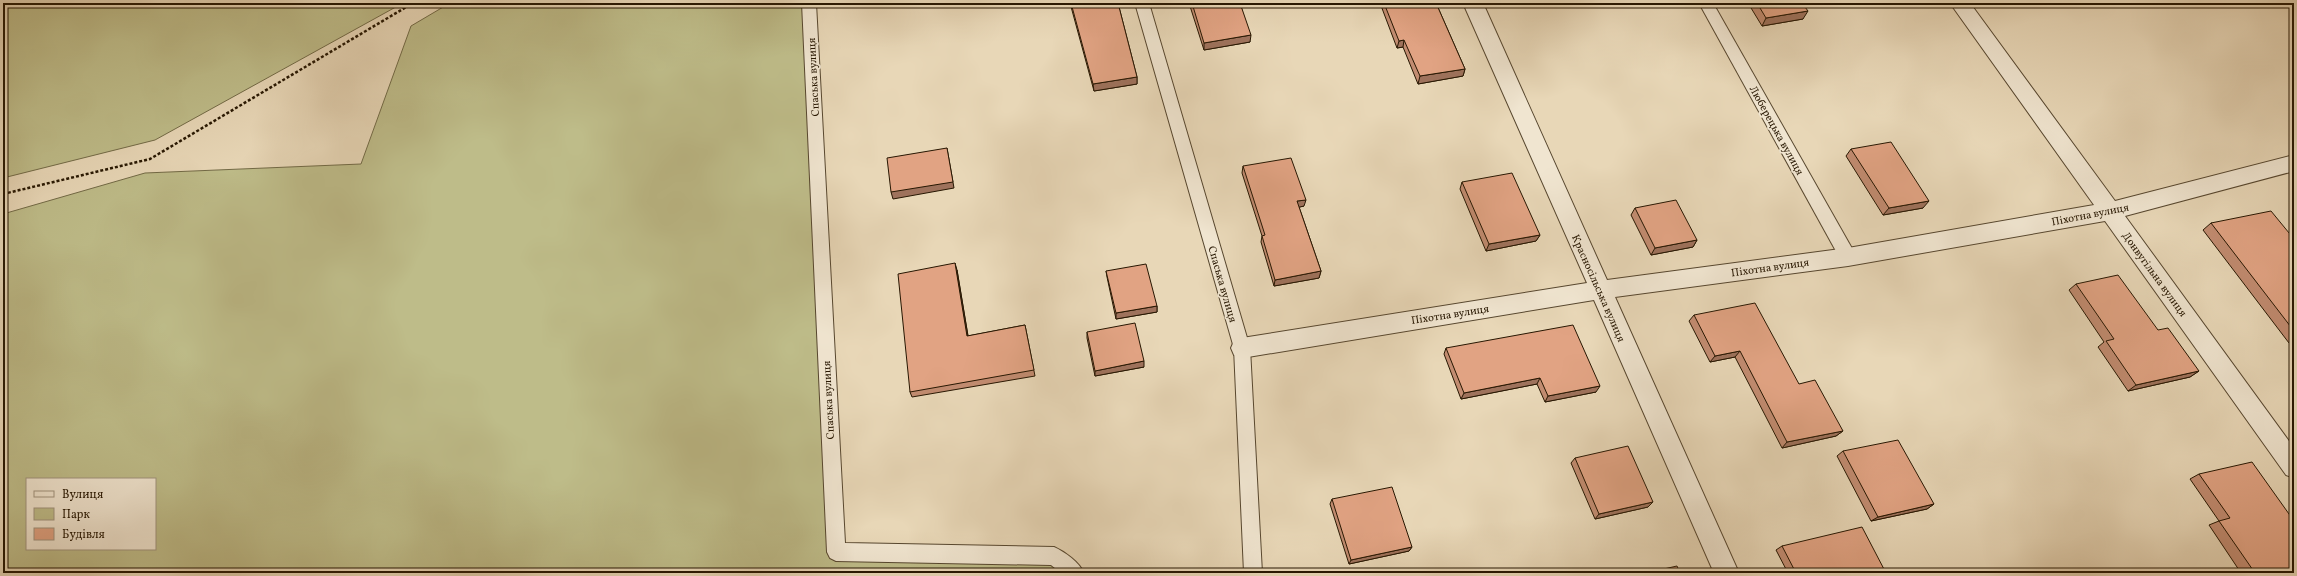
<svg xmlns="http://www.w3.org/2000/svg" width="2297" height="576" font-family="Vollkorn,serif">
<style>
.green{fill:#bebc89;stroke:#726a46;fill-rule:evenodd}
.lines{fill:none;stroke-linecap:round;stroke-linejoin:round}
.service-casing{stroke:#57472f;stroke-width:2}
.minor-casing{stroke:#57472f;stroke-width:2}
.path{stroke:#271702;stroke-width:2.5;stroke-dasharray:3 2;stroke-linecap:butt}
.service{fill:#f0e5d0;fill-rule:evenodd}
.minor{fill:#f0e5d0;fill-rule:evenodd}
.wall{fill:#c28c71;stroke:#271702}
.shaded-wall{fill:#9e725c;stroke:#271702}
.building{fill:#e1a383;stroke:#271702}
.labels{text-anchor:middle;stroke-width:3.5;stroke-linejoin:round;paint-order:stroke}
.street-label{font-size:11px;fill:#271702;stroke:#f0e5d0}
</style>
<rect width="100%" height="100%" fill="#e8d7b7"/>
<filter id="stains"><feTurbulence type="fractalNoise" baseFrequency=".005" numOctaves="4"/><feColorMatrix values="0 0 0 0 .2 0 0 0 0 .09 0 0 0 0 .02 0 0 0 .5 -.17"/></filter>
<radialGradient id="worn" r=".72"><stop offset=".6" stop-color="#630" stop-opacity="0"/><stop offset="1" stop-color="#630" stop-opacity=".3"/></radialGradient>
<g class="green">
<path d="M3 3H403L155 140 3 178Z"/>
<path d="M450 3H809L836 552 1054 556 1075 573H3V214L145 173 361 164 411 26ZM27 479H155V549H27Z"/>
</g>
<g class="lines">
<g class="service-casing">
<g id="service">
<path d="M802 3H816L845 543 1054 547C1065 552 1079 562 1084 573H1061L1051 565 836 561 830 558 827 552Z"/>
<path d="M1135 3H1149L1250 348 1262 573H1244L1234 348Z"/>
<path d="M1699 3H1713L1854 252 1856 257 1854 262 1848 264 1842 262Z"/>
</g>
</g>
<g class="minor-casing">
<path id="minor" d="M1463 3H1483L1607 280 1848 248 2094 205 1950 3H1970L2115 201 2294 155V171L2125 216 2294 448V478L2286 475 2105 221 1848 266 1615 297 1739 573H1714L1594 300 1242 358 1234 355 1231 348 1234 341 1242 338 1587 283Z"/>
</g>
<path class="path" d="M3 194 150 159 413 3"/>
<use href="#service" class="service"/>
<use href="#minor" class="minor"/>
</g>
<g class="wall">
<path d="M1070 3H1118L1137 77V84L1094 91Z"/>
<path d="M1189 3H1240L1250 42 1204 50Z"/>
<path d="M1380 3H1436L1465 69 1463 76 1418 84 1403 47 1397 48Z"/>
<path d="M1748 3H1802L1803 19 1762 26Z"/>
<path d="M1851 149 1923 208 1883 215 1846 156Z"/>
<path d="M1243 166 1304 206 1299 207 1321 271 1319 278 1274 286 1261 242 1262 236 1242 173Z"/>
<path d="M1462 182 1540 235 1536 241 1486 251 1460 189Z"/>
<path d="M1635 208 1697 240 1693 247 1651 255 1631 215Z"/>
<path d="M2211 223 2294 239V342L2289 343 2203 230Z"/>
<path d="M957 270 968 336 1025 325 1035 376 912 397 910 392Z"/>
<path d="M1106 271 1157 306V312L1116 319 1107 277Z"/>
<path d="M2076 284 2158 330 2199 371 2190 377 2128 391 2098 347 2104 342 2069 290Z"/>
<path d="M1694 315 1799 384 1843 431 1836 436 1782 448 1735 357 1710 362 1689 321Z"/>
<path d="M1087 332 1144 367 1095 376 1087 338Z"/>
<path d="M1446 348 1596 392 1545 402 1537 384 1461 399 1444 354Z"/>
<path d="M1843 451 1934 504 1927 509 1871 521 1837 456Z"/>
<path d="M1575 458 1653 502 1648 507 1595 519 1571 463Z"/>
<path d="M2199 474 2294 573H2241L2209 525 2219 521 2190 479Z"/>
<path d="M1332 499 1412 547 1409 551 1349 564 1330 504Z"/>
<path d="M1782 546 1886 573H1788L1776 550Z"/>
</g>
<g class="shaded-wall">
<path d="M1808 11 1803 19 1762 26 1766 18Z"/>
<path d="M1251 35 1250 42 1204 50V43Z"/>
<path d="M1404 40 1403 47 1397 48 1399 41Z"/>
<path d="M1465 69 1463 76 1418 84 1420 76Z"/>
<path d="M1137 77V84L1094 91 1093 84Z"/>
<path d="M947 148 954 188 893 199 891 192Z"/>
<path d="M1306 200 1304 206 1296 208 1297 201Z"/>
<path d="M1929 201 1923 208 1883 215 1889 208Z"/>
<path d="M1540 235 1536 241 1486 251 1489 244Z"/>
<path d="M1697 240 1693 247 1651 255 1655 248Z"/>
<path d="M955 263 957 270 969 342 967 336Z"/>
<path d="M1321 271 1319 278 1274 286 1275 280Z"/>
<path d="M1157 306V312L1116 319V313Z"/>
<path d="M2294 339V342L2289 343Z"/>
<path d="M1740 351 1735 357 1710 362 1715 356Z"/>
<path d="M1144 361V367L1095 376V371Z"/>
<path d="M2199 371 2190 377 2128 391 2136 385Z"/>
<path d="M1540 378 1537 384 1461 399 1464 393Z"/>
<path d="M1600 386 1596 392 1545 402 1548 396Z"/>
<path d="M1843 431 1836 436 1782 448 1787 442Z"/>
<path d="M1653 502 1648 507 1595 519 1599 514Z"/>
<path d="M1934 504 1927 509 1871 521 1878 517Z"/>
<path d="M1412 547 1409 551 1349 564 1351 560Z"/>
</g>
<g class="building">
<path d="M1071 3H1118L1137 77 1093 84Z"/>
<path d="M1192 3H1240L1251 35 1204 43Z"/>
<path d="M1384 3H1436L1465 69 1420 76 1404 40 1399 41Z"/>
<path d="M1757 3H1802L1808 11 1766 18Z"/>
<path d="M1891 142 1929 201 1889 208 1851 149Z"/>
<path d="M947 148 953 182 891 192 887 158Z"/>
<path d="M1291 158 1306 200 1297 201 1321 271 1275 280 1262 236 1265 235 1243 166Z"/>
<path d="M1512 173 1540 235 1489 244 1462 182Z"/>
<path d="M1676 200 1697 240 1655 248 1635 208Z"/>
<path d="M2271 211 2294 239V331L2211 223Z"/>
<path d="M955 263 967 336 1025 325 1034 370 910 392 898 274Z"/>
<path d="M1146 264 1157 306 1116 313 1106 271Z"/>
<path d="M2118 275 2158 330 2168 328 2199 371 2136 385 2106 341 2114 339 2076 284Z"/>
<path d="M1755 303 1799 384 1815 380 1843 431 1787 442 1740 351 1715 356 1694 315Z"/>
<path d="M1135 323 1144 361 1095 371 1087 332Z"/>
<path d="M1573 325 1600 386 1548 396 1540 378 1464 393 1446 348Z"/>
<path d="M1898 440 1934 504 1878 517 1843 451Z"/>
<path d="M1628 446 1653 502 1599 514 1575 458Z"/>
<path d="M2252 462 2294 521V572L2288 573H2255L2219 521 2230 518 2199 474Z"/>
<path d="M1392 487 1412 547 1351 560 1332 499Z"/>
<path d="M1862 527 1886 573H1796L1782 546Z"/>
<path d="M1677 566 1680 573H1646Z"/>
</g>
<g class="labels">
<g class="street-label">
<text transform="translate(813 77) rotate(-93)" y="4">Спаська вулиця</text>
<text transform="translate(1777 130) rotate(61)" y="4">Люберецька вулиця</text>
<text transform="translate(2090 214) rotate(-11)" y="4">Піхотна вулиця</text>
<text transform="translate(1770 267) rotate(-8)" y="4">Піхотна вулиця</text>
<text transform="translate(2155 274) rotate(54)" y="4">Донвугільна вулиця</text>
<text transform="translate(1223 284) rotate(74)" y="4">Спаська вулиця</text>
<text transform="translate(1599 288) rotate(66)" y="4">Красносільська вулиця</text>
<text transform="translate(1450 314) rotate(-9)" y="4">Піхотна вулиця</text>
<text transform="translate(828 400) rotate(-93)" y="4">Спаська вулиця</text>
</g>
</g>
<rect width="2297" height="576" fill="none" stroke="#e8d7b7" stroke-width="16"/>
<rect x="4" y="4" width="2289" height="568" fill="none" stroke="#271702" stroke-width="2"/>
<rect x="8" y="8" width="2281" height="560" fill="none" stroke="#271702"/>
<rect x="26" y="478" width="130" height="72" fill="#f0e5d0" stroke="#a0937e"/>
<rect x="34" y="491" width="20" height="6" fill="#f0e5d0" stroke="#a0937e"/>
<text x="62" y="498" font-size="12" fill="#271702">Вулиця</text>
<rect x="34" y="508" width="20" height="12" fill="#bebc89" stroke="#a0937e"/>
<text x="62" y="518" font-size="12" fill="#271702">Парк</text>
<rect x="34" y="528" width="20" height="12" fill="#e1a383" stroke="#a0937e"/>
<text x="62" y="538" font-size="12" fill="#271702">Будівля</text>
<rect width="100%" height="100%" filter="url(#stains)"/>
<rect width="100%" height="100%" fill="url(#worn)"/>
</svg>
